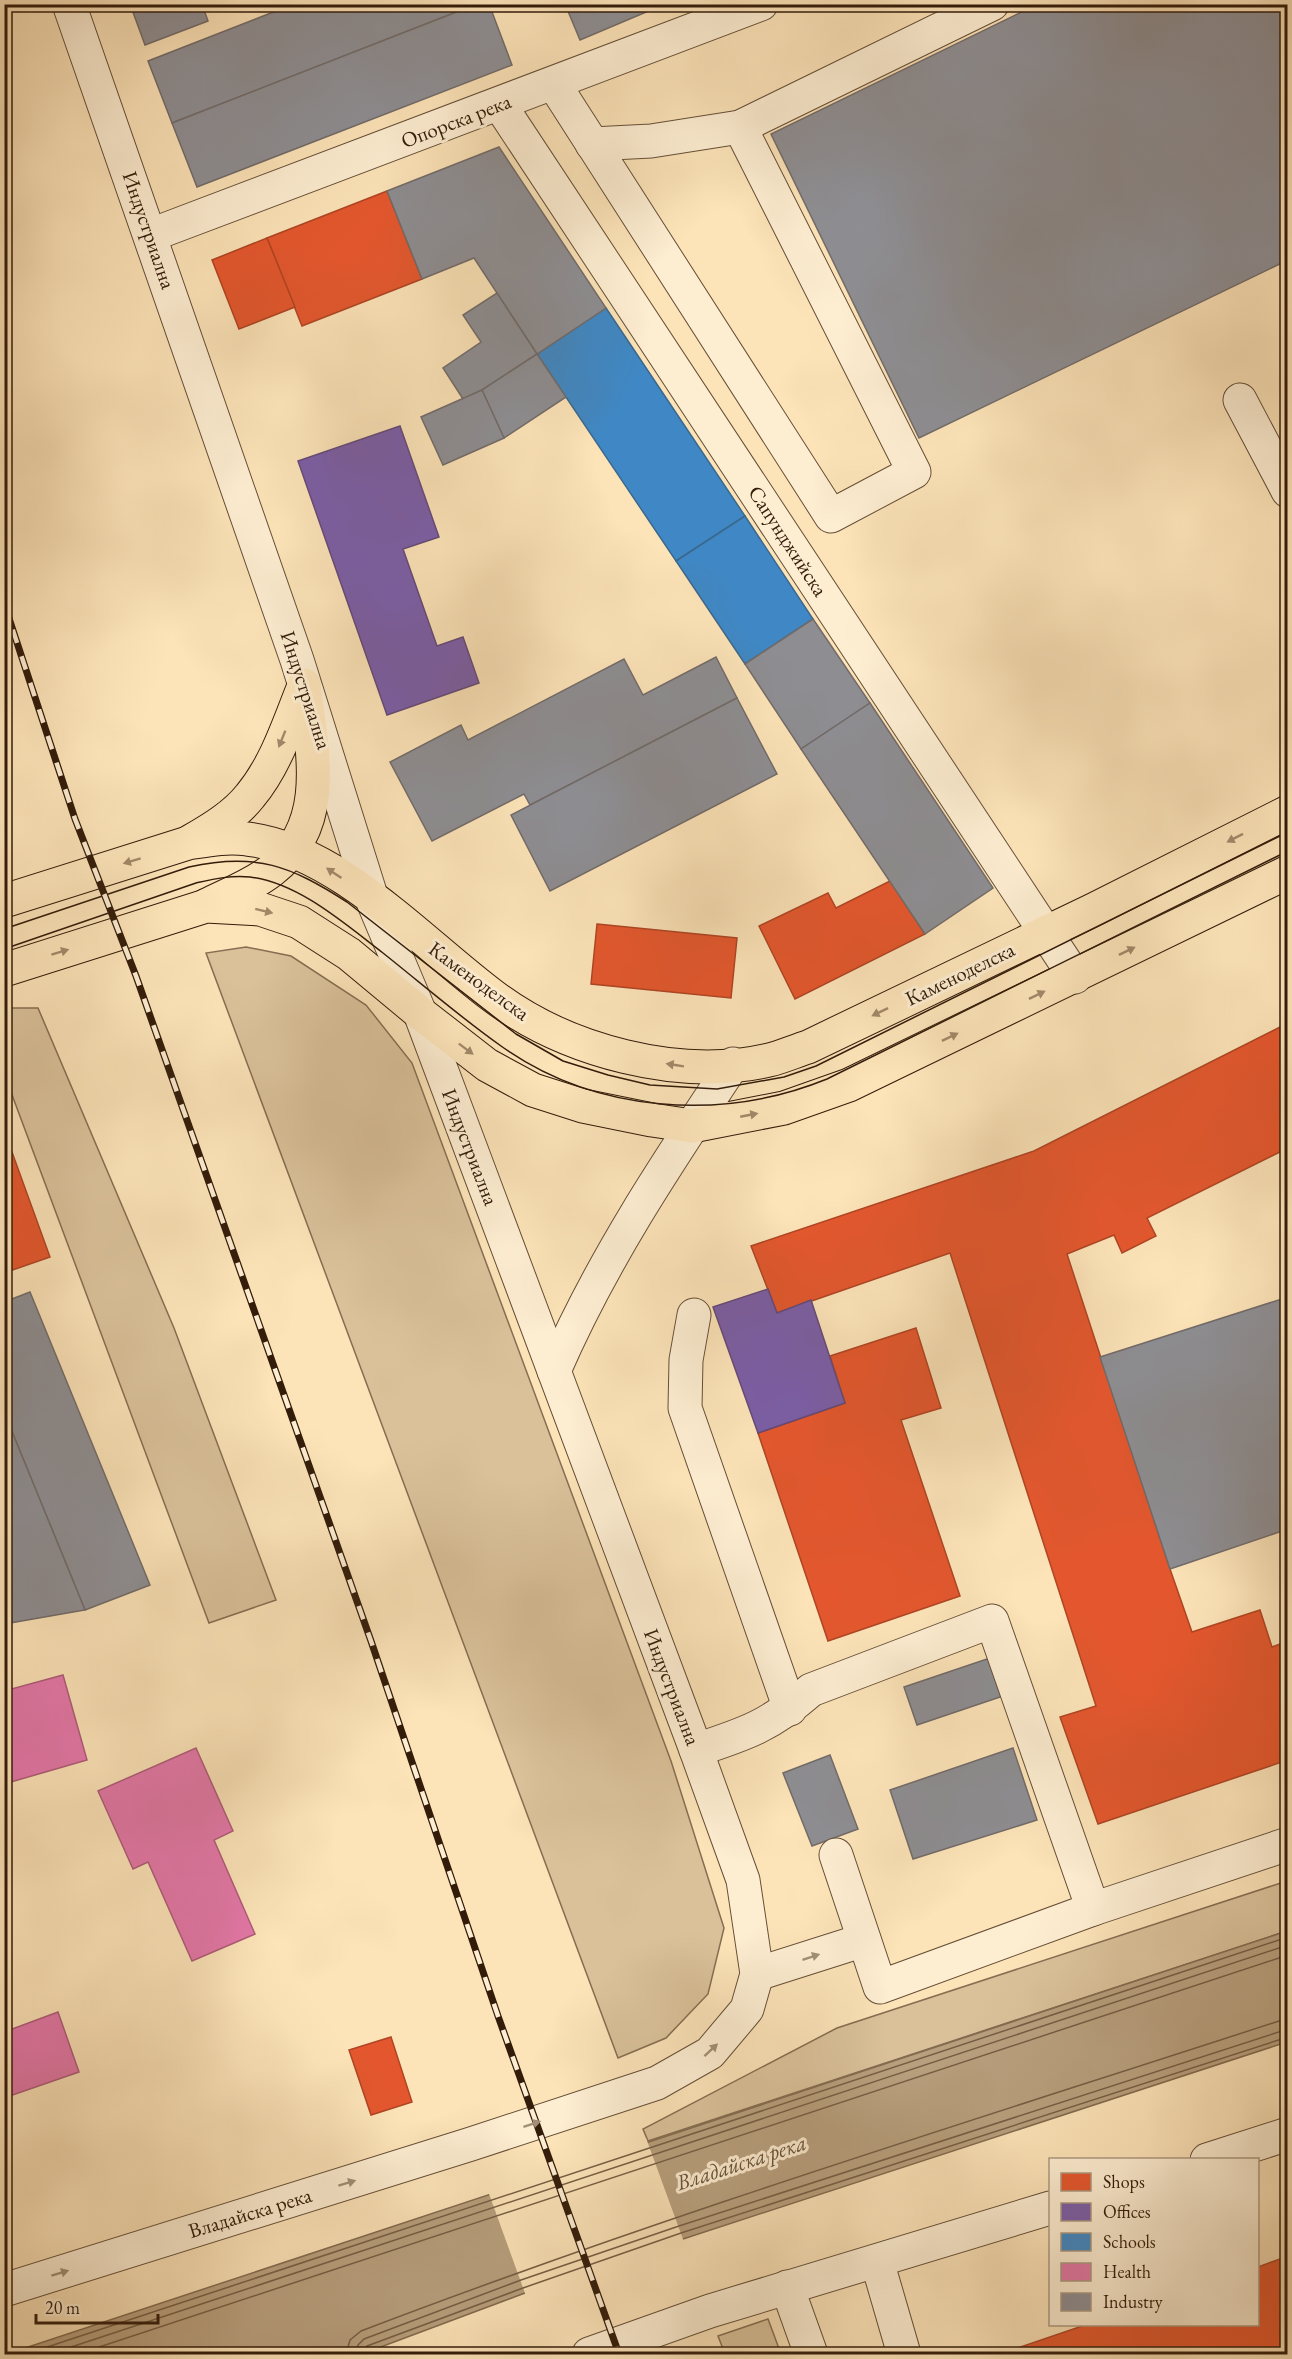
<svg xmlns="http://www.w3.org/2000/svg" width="1292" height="2359" font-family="'EB Garamond',serif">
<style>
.green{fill:#dac19a;stroke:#866e52;stroke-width:1.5}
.water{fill:#b89f7d;stroke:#836b4f;stroke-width:1.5}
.pier{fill:#fce3b8}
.shops{fill:#e4572e;stroke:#af4523;stroke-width:1.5}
.offices{fill:#7b5ea7;stroke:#654a78;stroke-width:1.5}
.schools{fill:#3f88c5;stroke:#3b688d;stroke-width:1.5}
.health{fill:#e377a8;stroke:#ae5c79;stroke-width:1.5}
.industry{fill:#8d8d92;stroke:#726b69;stroke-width:1.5}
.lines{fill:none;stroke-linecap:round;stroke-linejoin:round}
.shore{stroke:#765e44;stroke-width:1.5}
.minor-casing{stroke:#654e36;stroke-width:35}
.major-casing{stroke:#331c0a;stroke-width:35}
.minor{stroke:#fdedd1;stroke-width:33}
.major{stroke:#fce3b8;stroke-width:33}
.tram{stroke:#331c0a;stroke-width:1.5}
.rail-casing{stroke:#331c0a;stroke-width:7}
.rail{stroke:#fdedd1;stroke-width:4.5;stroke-dasharray:14;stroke-linecap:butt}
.oneway{fill:#a2896a}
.oneway2{fill:#a28f77}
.labels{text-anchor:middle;stroke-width:6;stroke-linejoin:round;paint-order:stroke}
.street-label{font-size:21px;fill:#331c0a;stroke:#fdedd1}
.water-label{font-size:22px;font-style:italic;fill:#685038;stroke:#fdedd1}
</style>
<rect width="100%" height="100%" fill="#fce3b8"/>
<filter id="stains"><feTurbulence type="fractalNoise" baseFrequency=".00333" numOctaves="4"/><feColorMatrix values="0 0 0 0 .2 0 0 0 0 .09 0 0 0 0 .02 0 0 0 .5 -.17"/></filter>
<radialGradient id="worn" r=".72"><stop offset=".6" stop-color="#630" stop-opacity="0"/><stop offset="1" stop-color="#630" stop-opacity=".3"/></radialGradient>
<g class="green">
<path d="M246 947 291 956 366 1005 412 1063 671 1761 724 1928 708 1994 666 2038 618 2058 206 953Z"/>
<path d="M5 1008H38L174 1328 276 1600 209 1623 5 1076Z"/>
<path d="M1287 1881V1931L648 2141 643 2129 837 2028Z"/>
<path d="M768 2319 781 2354H725L718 2336Z"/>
</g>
<path class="water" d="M1287 1931V2042L683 2239 525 2293 362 2354H7Z"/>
<path class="pier" d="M646 2138 684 2242 526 2296 488 2191Z"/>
<g class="shops">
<path d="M387 191 422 279 302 326 267 238Z"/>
<path d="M267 238 295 307 239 329 212 260Z"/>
<path d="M890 881 925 934 795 999 759 926 828 893 836 908Z"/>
<path d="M597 924 737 938 731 998 591 984Z"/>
<path d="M1288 1023V1148L1147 1218 1156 1236 1122 1253 1114 1235 1067 1254 1170 1569 1192 1632 1260 1610 1272 1647 1288 1641V1760L1098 1824 1060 1717 1096 1706 950 1253 777 1313 751 1246 1034 1151Z"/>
<path d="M4 1130 50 1257 4 1273Z"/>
<path d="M916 1328 941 1408 901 1420 960 1596 828 1641 758 1433 845 1403 830 1356Z"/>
<path d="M391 2037 412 2102 371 2115 349 2050Z"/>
<path d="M1288 2256V2354H1000L1088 2324H1258V2267Z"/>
</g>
<g class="offices">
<path d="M400 426 439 537 403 549 437 646 463 637 479 683 387 715 298 461Z"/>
<path d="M768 1289 777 1313 811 1300 845 1403 758 1433 713 1307Z"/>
</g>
<g class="schools">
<path d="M606 308 745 516 676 561 537 354Z"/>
<path d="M745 516 813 619 745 664 676 561Z"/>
</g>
<g class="health">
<path d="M63 1675 87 1760 4 1784V1691Z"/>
<path d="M196 1748 233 1831 214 1840 255 1934 192 1961 148 1862 133 1869 98 1791Z"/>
<path d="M58 2012 79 2072 4 2098V2032Z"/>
</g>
<g class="industry">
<path d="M130 4H202L208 21 145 45Z"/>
<path d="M294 4H477L172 123 148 61Z"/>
<path d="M477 4H489L512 65 197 187 172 123Z"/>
<path d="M565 4H657L658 7 580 40Z"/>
<path d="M1038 4H1288V260L919 438 771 134Z"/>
<path d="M499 147 606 308 537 354 474 258 422 279 387 191Z"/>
<path d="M497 293 537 354 482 390 463 399 443 368 481 342 463 315Z"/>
<path d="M537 354 566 397 504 438 482 390Z"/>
<path d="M482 390 504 438 443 465 421 417Z"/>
<path d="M813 619 870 703 801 749 745 664Z"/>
<path d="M716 657 737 698 530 805 524 794 432 841 390 762 461 725 468 740 624 659 643 695Z"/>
<path d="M737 698 777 774 550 891 511 815Z"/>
<path d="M870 703 993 888 925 934 801 749Z"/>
<path d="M30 1292 150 1585 85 1610 4 1412V1302Z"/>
<path d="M1288 1297V1529L1170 1569 1100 1357Z"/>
<path d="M4 1412 85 1610 4 1624Z"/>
<path d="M993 1657 1006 1695 917 1725 904 1687Z"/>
<path d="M1013 1748 1037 1820 913 1859 890 1790Z"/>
<path d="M830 1755 858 1829 812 1846 783 1773Z"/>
</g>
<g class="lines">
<g class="shore">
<path d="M26 2354 1288 1937"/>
<path d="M50 2354 1288 1945"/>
<path d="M78 2354 1288 1955"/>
<path d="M346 2354 350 2340 361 2331C662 2216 972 2121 1279 2021L1288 2020"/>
<path d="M355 2354 358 2345 364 2339 521 2280 679 2226 1288 2029"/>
<path d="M363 2354 364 2350 367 2346 523 2288 681 2233 1288 2037"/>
</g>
<g class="minor-casing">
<g id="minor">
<path d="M554 84 831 516 914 472 740 127"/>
<path d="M500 105 1075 977"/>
<path d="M592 144 651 141 740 127 992 4"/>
<path d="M151 235 761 4"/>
<path d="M1240 400 1288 491"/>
<path d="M694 1315 686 1360 685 1408 790 1709"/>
<path d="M554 1371C601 1262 667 1163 733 1064"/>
<path d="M696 1750C746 1734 771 1725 811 1690L992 1621 1093 1909 1288 1844"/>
<path d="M836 1855 880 1987 1093 1909"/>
<path d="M757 1974 864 1940"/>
<path d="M1207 2160 1288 2134"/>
<path d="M877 2261 904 2354"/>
<path d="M787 2287 811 2354"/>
<path d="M4 2290 471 2144 657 2083 710 2053 747 2009 757 1974 743 1880 696 1750 420 1013 372 899 297 660 69 4"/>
<path d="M589 2354 710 2311 1050 2208"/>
</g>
</g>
<g class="major-casing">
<g id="major">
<path d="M191 841C212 829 235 815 250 796 276 765 289 723 304 686"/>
<path d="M4 901 188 843C207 840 227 836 247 839 337 849 422 943 493 996 566 1051 679 1081 769 1060 782 1057 795 1051 808 1047L1093 910 1288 812"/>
<path d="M207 905C229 894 253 885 272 870 331 824 312 749 304 685"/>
<path d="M4 970 206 906 260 909 299 922 349 954 420 1013 487 1065 533 1090 583 1106 652 1120 692 1126 784 1108 849 1085 1288 872"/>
</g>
</g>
<use href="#minor" class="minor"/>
<use href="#major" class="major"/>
<g class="tram">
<path d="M4 929 189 867C256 852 291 866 347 902L516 1034 563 1061 608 1075 650 1085 717 1089 784 1077 816 1066 1288 832"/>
<path d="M4 949 196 883C214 879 231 875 250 877 299 883 345 924 383 953 422 984 460 1017 501 1046 595 1113 721 1122 827 1079L1288 851"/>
</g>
<g class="rail-casing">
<path id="rail" d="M4 603 75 819 136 976 371 1641 498 2016 619 2354"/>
</g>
<use href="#rail" class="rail"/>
</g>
<defs><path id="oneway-solid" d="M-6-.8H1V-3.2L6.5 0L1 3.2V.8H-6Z" transform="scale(1.5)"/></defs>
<g class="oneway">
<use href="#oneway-solid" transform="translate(282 739) rotate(112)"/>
<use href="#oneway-solid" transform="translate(1235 838) rotate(153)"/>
<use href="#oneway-solid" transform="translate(132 861) rotate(163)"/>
<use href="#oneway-solid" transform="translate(334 873) rotate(-146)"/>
<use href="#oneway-solid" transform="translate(264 911) rotate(14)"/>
<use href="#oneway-solid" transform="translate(1127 951) rotate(-26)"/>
<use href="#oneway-solid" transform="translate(60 952) rotate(-17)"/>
<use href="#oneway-solid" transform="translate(1037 995) rotate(-26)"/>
<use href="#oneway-solid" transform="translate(880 1012) rotate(154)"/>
<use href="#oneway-solid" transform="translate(950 1037) rotate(-26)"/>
<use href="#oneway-solid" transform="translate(466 1049) rotate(37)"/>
<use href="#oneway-solid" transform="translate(675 1065) rotate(-171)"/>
<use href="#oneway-solid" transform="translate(749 1115) rotate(-11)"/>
</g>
<g class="oneway2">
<use href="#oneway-solid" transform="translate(811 1957) rotate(-18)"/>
<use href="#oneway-solid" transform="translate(711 2050) rotate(-43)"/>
<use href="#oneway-solid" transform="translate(532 2124) rotate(-18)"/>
<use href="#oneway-solid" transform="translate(347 2183) rotate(-17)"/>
<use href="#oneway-solid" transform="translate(60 2273) rotate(-17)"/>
</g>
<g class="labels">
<g class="street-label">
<text transform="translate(456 121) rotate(-21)" y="7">Опорска река</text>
<text transform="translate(149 230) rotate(71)" y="7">Индустриална</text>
<text transform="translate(788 541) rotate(57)" y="7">Сапунджийска</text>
<text transform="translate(306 690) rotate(72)" y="7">Индустриална</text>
<text transform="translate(960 974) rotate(-26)" y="7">Каменоделска</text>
<text transform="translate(479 981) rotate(36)" y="7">Каменоделска</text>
<text transform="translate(470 1147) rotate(69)" y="7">Индустриална</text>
<text transform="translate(672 1687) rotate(69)" y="7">Индустриална</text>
<text transform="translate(250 2213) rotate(-17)" y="7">Владайска река</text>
</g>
<g class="water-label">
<text transform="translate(741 2162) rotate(-18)" y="8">Владайска река</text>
</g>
</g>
<rect width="1292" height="2359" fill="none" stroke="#fce3b8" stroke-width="24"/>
<rect x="6" y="6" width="1280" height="2347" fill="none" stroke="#331c0a" stroke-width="3"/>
<rect x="12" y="12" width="1268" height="2335" fill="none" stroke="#331c0a" stroke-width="1.5"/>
<rect x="1049" y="2158" width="210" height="168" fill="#fdedd1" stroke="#ac9981" stroke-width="1.5"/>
<rect x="1061" y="2173" width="30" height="18" fill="#e4572e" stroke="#ac9981" stroke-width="1.5"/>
<text x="1103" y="2188" font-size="18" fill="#331c0a">Shops</text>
<rect x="1061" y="2203" width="30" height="18" fill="#7b5ea7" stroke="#ac9981" stroke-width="1.5"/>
<text x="1103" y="2218" font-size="18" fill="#331c0a">Offices</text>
<rect x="1061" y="2233" width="30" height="18" fill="#3f88c5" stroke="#ac9981" stroke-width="1.5"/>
<text x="1103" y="2248" font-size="18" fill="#331c0a">Schools</text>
<rect x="1061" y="2263" width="30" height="18" fill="#e377a8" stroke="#ac9981" stroke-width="1.5"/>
<text x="1103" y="2278" font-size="18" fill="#331c0a">Health</text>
<rect x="1061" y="2293" width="30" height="18" fill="#8d8d92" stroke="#ac9981" stroke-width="1.5"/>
<text x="1103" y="2308" font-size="18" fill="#331c0a">Industry</text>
<path d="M36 2314v9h122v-9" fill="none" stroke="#331c0a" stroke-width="3"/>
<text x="45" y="2314" font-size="18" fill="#331c0a" stroke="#fdedd1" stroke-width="4.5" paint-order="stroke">20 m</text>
<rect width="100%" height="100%" filter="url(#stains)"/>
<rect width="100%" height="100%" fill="url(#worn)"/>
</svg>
